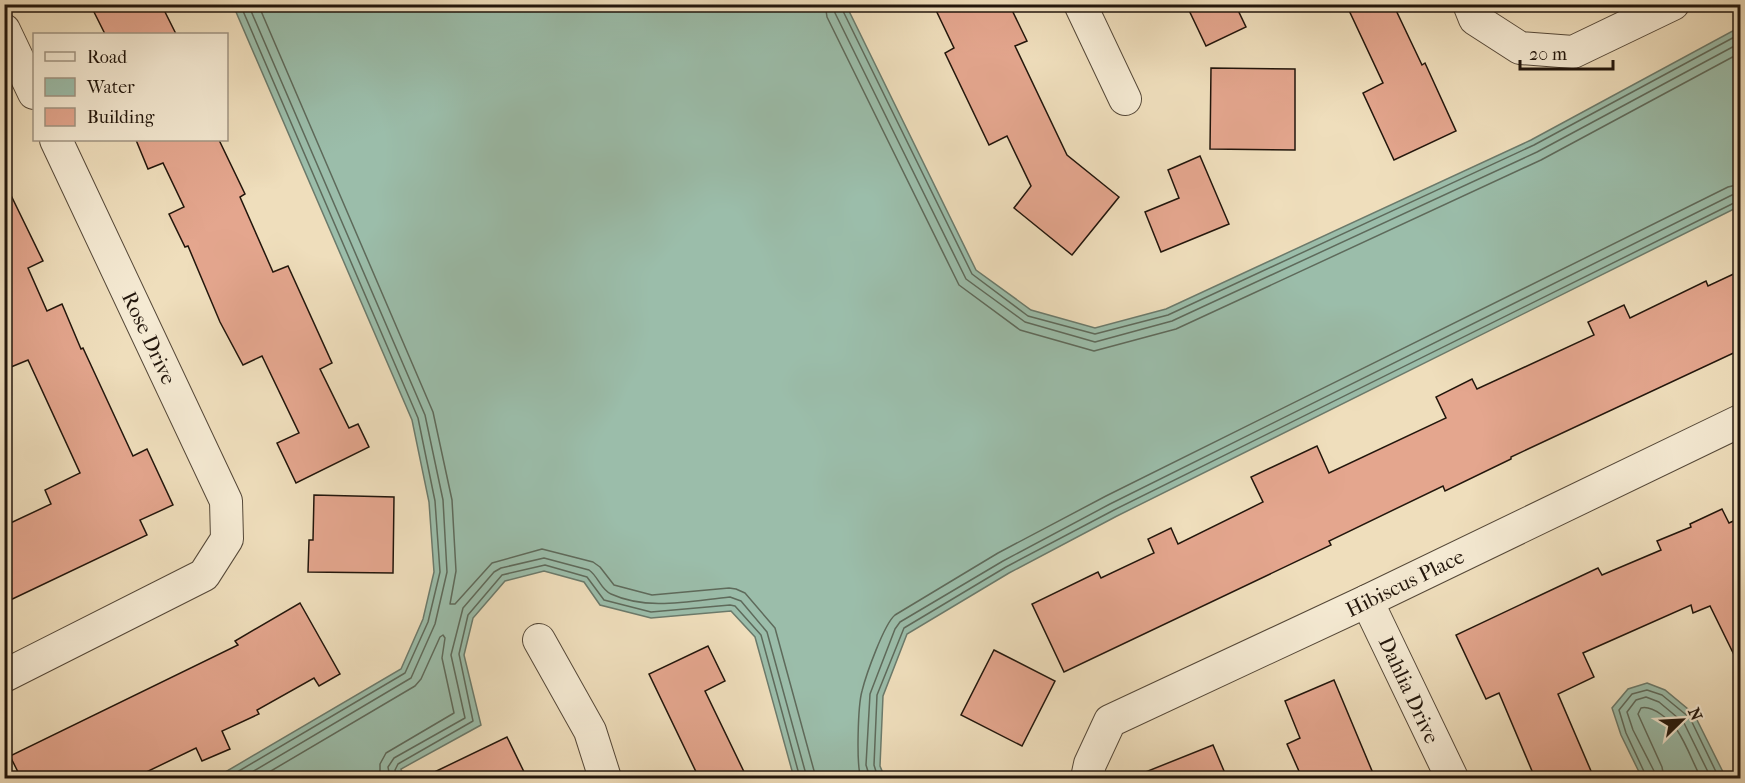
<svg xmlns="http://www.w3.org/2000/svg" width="1745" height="783" font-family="'IM FELL French Canon',serif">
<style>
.water{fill:#9bbdaa;stroke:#6b7a6b;stroke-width:1.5}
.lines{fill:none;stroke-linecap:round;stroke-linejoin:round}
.shore{stroke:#5e6a5b;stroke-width:1.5}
.building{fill:#e4a68e;stroke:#22160c;stroke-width:1.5}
.street-casing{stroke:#554838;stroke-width:34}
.street{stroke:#f5ead3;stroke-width:32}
.labels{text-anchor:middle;stroke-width:4.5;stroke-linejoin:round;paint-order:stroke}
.street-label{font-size:21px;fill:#22160c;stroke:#f5ead3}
</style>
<rect width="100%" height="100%" fill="#efdebc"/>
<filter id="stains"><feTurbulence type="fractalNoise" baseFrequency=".00333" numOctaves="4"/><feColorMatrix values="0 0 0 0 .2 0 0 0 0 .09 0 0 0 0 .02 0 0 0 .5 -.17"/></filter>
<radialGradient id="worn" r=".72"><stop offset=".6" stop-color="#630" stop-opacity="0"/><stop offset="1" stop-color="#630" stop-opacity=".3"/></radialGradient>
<g class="water">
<path d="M233 5H846L976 270 1031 310 1095 328 1166 309 1531 140 1740 27V206L1117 516 1009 573 907 634 883 696 880 766 885 778H794L755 637 731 611 651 618 600 605 584 582 544 571 505 581 473 618 464 655 481 725 401 769 404 778H215L401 669 423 619 434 572 429 502 412 420Z"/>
<path d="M1647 683 1665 690 1694 714 1726 778H1642L1621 735 1612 708 1628 689Z"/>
</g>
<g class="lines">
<g class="shore">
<path d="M258 4 433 412 452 500 456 571 450 604H455L492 563 542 549 593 562 600 567 614 585 652 595 729 588 736 589 745 593 775 628 816 778"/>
<path d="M825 4 827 17 959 285 1020 330 1094 351 1176 329 1541 160 1740 53"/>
<path d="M834 4 835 13 966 279 1025 322 1095 342 1172 321 1537 152 1740 43"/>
<path d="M841 4 842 9 972 274 1028 316 1095 334 1168 315 1534 145 1740 34"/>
<path d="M227 778 405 673 428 622 440 572 435 501 418 418 240 4"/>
<path d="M242 778 411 678 435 624 447 572 443 500 425 415 248 4"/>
<path d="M259 778 415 686 421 679 440 637 443 635 445 638 442 658 454 713 386 753 380 764V778"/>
<path d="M390 778 388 767 394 758 465 718 451 655 463 608 494 572 501 568 544 558 589 570C598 576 601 590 611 594 648 611 690 601 730 597L741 601 767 632 807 778"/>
<path d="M397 778 395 770 398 764 473 721 459 654 468 615 502 575 545 565 587 577 604 600 651 612 730 605 735 606 761 635 800 778"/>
<path d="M861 778C856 765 858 705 862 691 866 675 884 624 895 615L998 553 1106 496 1728 187 1740 184"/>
<path d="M870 778 866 765 870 694 895 629 900 622 1003 561 1110 504 1732 195 1740 193"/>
<path d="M878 778 874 765 877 695 904 628 1006 567 1114 510 1736 202 1740 201"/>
<path d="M1647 778 1626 733 1619 710 1632 694 1647 690 1662 695 1690 718 1719 778"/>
<path d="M1655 778 1654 771 1633 730 1627 712 1636 700 1646 697 1659 702 1684 723 1711 778"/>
<path d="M1664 778 1662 767 1638 714 1641 708C1653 705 1671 721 1677 730 1687 745 1693 763 1701 778"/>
</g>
</g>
<g class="building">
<path d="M90 4H161L176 34H105Z"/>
<path d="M933 4H1009L1027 41 1015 46 1067 155 1119 197 1072 255 1014 208 1031 186 1007 136 989 145 945 53 954 48Z"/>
<path d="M1186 4H1235L1246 27 1206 46Z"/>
<path d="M1346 4H1393L1422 65 1425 63 1456 131 1394 160 1363 93 1383 83Z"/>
<path d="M1211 68 1295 69V150L1210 149Z"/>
<path d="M136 140H219L245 194 240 197 273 272 288 266 332 363 320 369 349 428 358 424 369 447 296 483 277 443 299 433 262 356 243 365 220 322 188 246 185 247 169 214 184 207 163 163 148 169Z"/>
<path d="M1200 156 1229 224 1161 252 1145 212 1179 198 1168 170Z"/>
<path d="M4 181 43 261 28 268 47 311 62 304 81 349 83 348 133 456 147 449 173 505 140 520 147 535 4 603V526L51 504 45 490 80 473 28 360 11 367 4 352Z"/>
<path d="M1740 271V350L1511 457V459L1445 491 1443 486 1329 541 1331 545 1064 672 1032 604 1098 572 1101 578 1154 553 1148 539 1171 528 1178 544 1263 502 1251 477 1317 446 1329 473 1446 418 1436 397 1472 379 1477 389 1594 335 1588 322 1624 305 1630 318 1706 281 1708 286Z"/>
<path d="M314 495 394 497 393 573 308 572 309 540H313Z"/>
<path d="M1722 509 1729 523 1740 518V667L1710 606 1693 613 1691 605 1583 653 1594 677 1558 694 1594 778H1535L1499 693 1486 699 1456 635 1598 568 1602 575 1661 550 1657 541 1691 527 1690 524Z"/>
<path d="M300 603 340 674 319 686 314 678 257 710 259 714 222 731 230 749 202 761 196 748 134 778H21L10 756 238 645 235 641Z"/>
<path d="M708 646 725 681 705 691 747 778H699L649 674Z"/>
<path d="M994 650 1055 681 1022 746 961 715Z"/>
<path d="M1334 680 1375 778H1302L1287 744 1300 738 1285 701Z"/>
<path d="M507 737 527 778H422Z"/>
<path d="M1213 745 1227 778H1133V777Z"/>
</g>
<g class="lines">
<g class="street-casing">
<g id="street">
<path d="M1080 4 1125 99"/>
<path d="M1469 4 1475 19 1520 48 1573 52 1673 4"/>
<path d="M4 30 34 93"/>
<path d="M1367 601 1452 778"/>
<path d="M539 640 590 731 605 778"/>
<path d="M4 676 204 575 227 539 226 501 56 140"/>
<path d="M1087 778 1090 764 1110 721 1367 601 1740 421"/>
</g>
</g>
<use href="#street" class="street"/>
</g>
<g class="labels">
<g class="street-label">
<text transform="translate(149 338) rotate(65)" y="7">Rose Drive</text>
<text transform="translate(1405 583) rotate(-26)" y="7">Hibiscus Place</text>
<text transform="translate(1409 690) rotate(65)" y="7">Dahlia Drive</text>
</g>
</g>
<rect width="1745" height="783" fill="none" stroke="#efdebc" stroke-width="24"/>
<rect x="6" y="6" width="1733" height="771" fill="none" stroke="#22160c" stroke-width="3"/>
<rect x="12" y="12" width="1721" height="759" fill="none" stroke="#22160c" stroke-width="1.5"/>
<rect x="33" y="33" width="195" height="108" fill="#f5ead3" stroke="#a19583" stroke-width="1.5"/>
<rect x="45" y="52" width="30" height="9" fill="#f5ead3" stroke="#a19583" stroke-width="1.5"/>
<text x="87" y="63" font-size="18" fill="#22160c">Road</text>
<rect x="45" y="78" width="30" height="18" fill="#9bbdaa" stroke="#a19583" stroke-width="1.5"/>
<text x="87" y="93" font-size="18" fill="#22160c">Water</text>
<rect x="45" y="108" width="30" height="18" fill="#e4a68e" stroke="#a19583" stroke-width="1.5"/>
<text x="87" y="123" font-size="18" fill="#22160c">Building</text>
<g transform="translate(1682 720) rotate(66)" stroke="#f5ead3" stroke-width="4.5" paint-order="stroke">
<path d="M0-4.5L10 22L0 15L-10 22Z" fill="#22160c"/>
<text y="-9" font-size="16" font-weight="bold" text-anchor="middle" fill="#22160c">N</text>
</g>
<path d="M1520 60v9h93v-9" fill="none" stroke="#22160c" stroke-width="3"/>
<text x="1529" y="60" font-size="18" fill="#22160c" stroke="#f5ead3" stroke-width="4.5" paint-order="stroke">20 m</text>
<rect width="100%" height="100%" filter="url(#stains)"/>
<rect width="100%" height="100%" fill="url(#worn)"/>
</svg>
